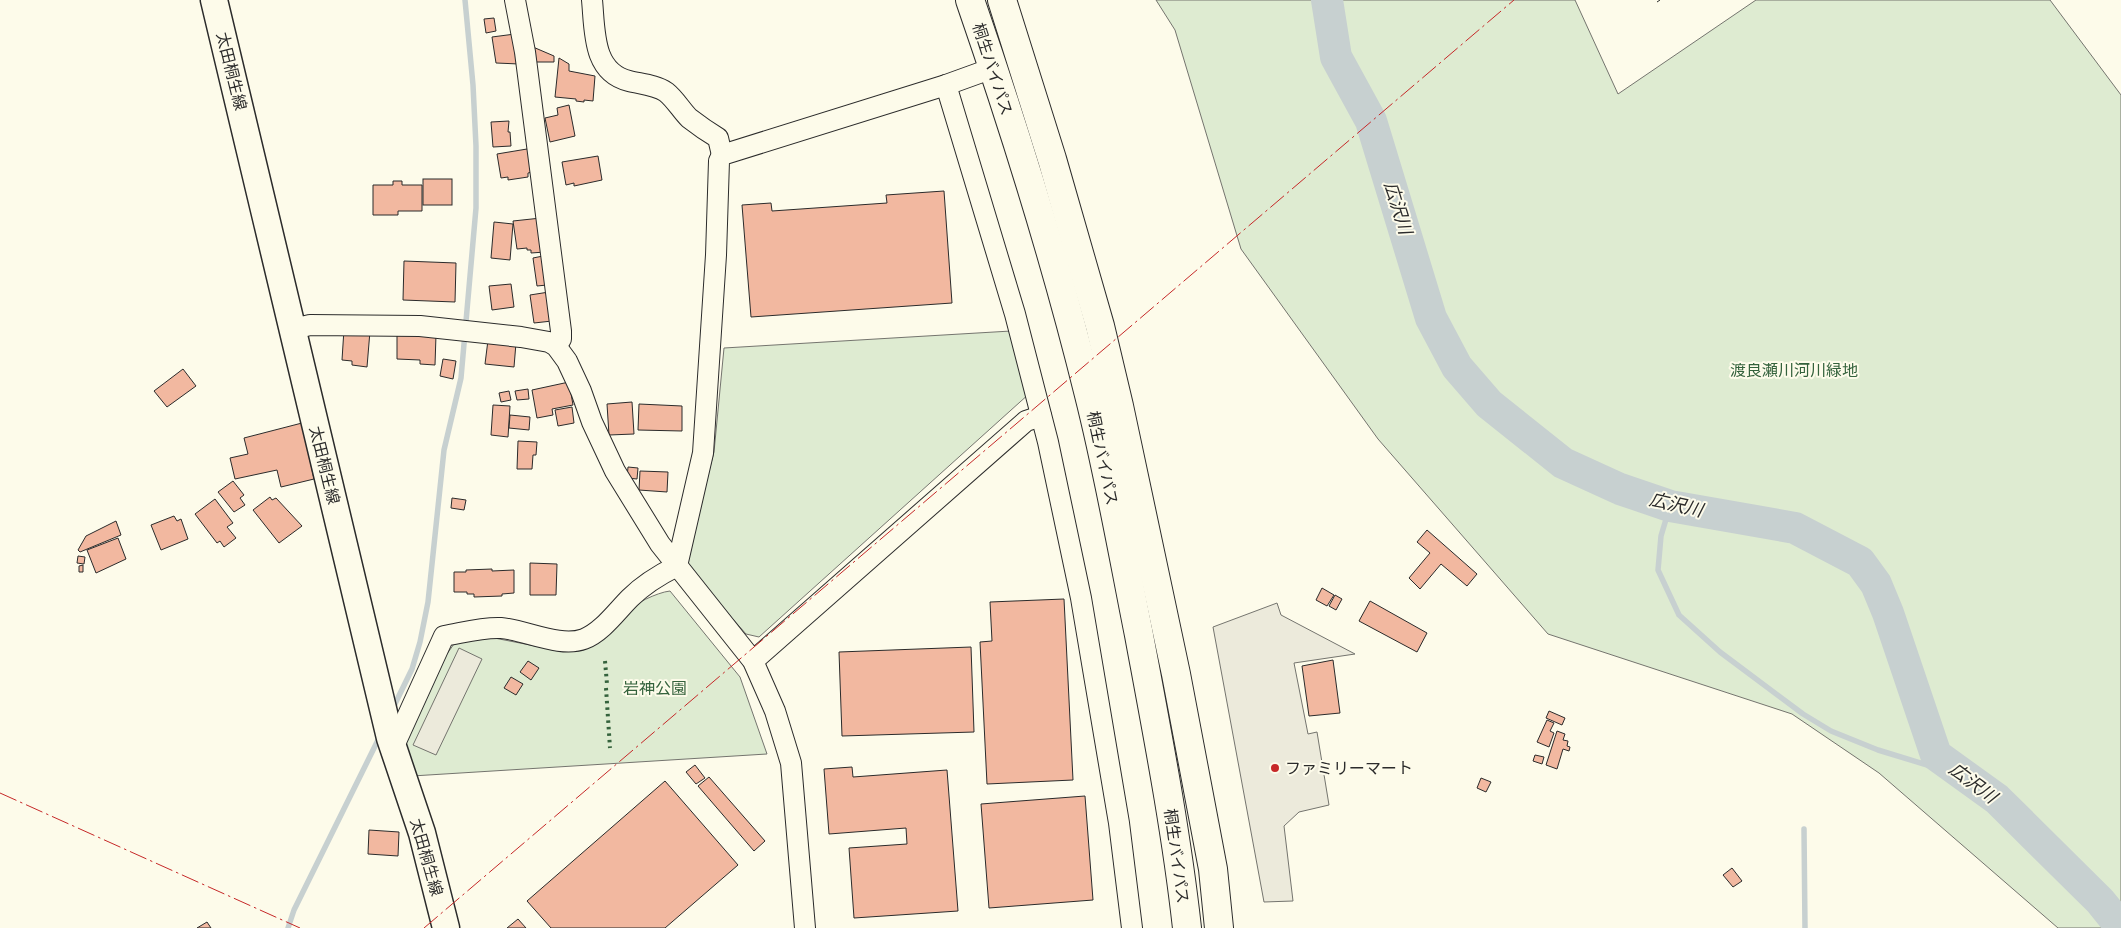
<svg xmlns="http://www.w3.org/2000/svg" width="2121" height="928" font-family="'Exo 2','Noto Sans JP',sans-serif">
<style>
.green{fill:#deebd1;stroke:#74746e}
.parking{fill:#eceadb;stroke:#74746e}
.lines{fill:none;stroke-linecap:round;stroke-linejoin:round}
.stream{stroke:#c7d0d0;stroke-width:5.5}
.river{stroke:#c7d0d0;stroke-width:32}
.building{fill:#f2b8a0;stroke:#2b2b2b}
.minor-casing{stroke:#2b2b2b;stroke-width:22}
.major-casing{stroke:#2b2b2b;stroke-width:29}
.highway-casing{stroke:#2b2b2b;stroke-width:30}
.minor{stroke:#fdfbea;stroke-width:20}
.major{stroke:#fdfbea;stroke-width:26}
.highway{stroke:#fdfbea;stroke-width:28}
.hedge{stroke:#34623c;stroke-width:4;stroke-dasharray:2.5 4;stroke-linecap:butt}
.fence{stroke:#2b2b2b;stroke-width:1;stroke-dasharray:6 2.5;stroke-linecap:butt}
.power{stroke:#c62828;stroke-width:1;stroke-dasharray:18 4 2.5 4;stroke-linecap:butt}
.poi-dot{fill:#c62828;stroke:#fdfbea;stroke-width:2}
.labels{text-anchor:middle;stroke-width:4;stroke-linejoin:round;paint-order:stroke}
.street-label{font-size:16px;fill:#2b2b2b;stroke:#fdfbea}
.park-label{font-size:16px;fill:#34623c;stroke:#fdfbea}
.poi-label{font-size:16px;fill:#2b2b2b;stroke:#fdfbea;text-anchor:start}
.water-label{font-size:18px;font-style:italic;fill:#2b2b2b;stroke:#fdfbea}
</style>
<rect width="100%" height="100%" fill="#fdfbea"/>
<g class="green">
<path d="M1156 0H1575L1618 94 1756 0H2050L2121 95V928H2058L1879 773 1792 714 1548 634 1378 439 1241 249 1175 30Z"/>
<path d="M1011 331 1030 393 759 637 746 634 688 568 686 557 714 452 724 348Z"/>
<path d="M670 591 740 677 767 754 412 776 405 744 444 658 454 644 463 640 489 637 561 651C587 635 643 594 670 591Z"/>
</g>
<g class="parking">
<path d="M1277 603 1281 615 1355 654 1294 663 1308 734 1317 732 1329 805 1299 812 1284 826 1293 901 1264 902 1213 627Z"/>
<path d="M459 648 482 659 436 755 413 745Z"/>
</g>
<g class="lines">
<g class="stream">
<path d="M1670 506 1661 536 1658 570 1679 615 1720 652 1803 714 1831 731 1878 750 1963 776"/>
<path d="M392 710 412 669 420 642 428 602 444 450 461 378 476 208V146L473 85 465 0"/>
<path d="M1804 829 1805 928"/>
<path d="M288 928 294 910 380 736"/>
</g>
<path class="river" d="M1327 0 1336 57 1371 121 1431 318 1457 367 1489 404 1563 463 1620 489 1670 506 1795 528 1860 562 1876 584 1888 613 1936 755 1997 799 2100 901 2121 927"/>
</g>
<g class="building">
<path d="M494 18 496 31 486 33 484 19Z"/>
<path d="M515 34 519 64 496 63 492 37Z"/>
<path d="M533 47 554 56V62H534Z"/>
<path d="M559 58 569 64V71L595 76 593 101 584 100V102L576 101V99L555 97Z"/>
<path d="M569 105 575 136 550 142 545 118 558 115 557 108Z"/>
<path d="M509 121 508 132H510L511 146 493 147 491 122Z"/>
<path d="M533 148 537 171 528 173V177L508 180V177L501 178 497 154Z"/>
<path d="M598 156 602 180 574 186V183L566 185 562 162Z"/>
<rect x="423" y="179" width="29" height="26"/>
<path d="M393 181H402V185H422V211H398V215H373V185H393Z"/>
<path d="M944 191 952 303 751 317 742 205 771 203 772 211 887 203 886 195Z"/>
<path d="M541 218 545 252 531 253V250H527V248L517 249 513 221Z"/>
<path d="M494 222 513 224 510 260 491 258Z"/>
<path d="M543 256 547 285 537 286 533 258Z"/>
<path d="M404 261 456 263 455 302 403 300Z"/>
<path d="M511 284 514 307 492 310 489 286Z"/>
<path d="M549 292 552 321 534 323 530 295Z"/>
<path d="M344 329 370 331 367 367 352 365V361L342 360Z"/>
<path d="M397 333 436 335 435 365 420 364V360L397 359Z"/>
<path d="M488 340 516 343 514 367 485 364Z"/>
<path d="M443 359 456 361 453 379 440 376Z"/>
<path d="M183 369 196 386 167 407 154 391Z"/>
<path d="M569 382 573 405 552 409 553 415 537 418 532 390Z"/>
<path d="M528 389 529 399 517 400 515 391Z"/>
<path d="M509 391 511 400 501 402 499 393Z"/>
<path d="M632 402 634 434 609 435 607 404Z"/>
<path d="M639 404 682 406V431L638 430Z"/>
<path d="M493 405 510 406 508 437 491 435Z"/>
<path d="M572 407 574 423 558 426 555 410Z"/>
<path d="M510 415 530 417 529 430 509 428Z"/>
<path d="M302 423 314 479 281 487 277 470 235 479 230 458 248 454 244 438Z"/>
<path d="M518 441 537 442 536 455H533L532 469H517Z"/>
<path d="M628 467 638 468 637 479 627 478Z"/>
<path d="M640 471 668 472 667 492 639 490Z"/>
<path d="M233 481 244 495 240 498 245 505 234 512 218 492Z"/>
<path d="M270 497 272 500 276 498 302 526 279 543 253 510Z"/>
<path d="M452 498 466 500 464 510 451 508Z"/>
<path d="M215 499 233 523 227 527 236 538 224 547 220 541 217 543 195 514Z"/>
<path d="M174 516 177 521 181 519 188 539 161 550 151 525Z"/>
<path d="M116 521 121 535 80 552 78 550 86 536Z"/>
<path d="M1427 530 1477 574 1467 586 1441 564 1420 589 1409 578 1430 553 1417 542Z"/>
<path d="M118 538 126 559 96 573 87 550Z"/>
<path d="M78 556 85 557 84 564 77 563Z"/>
<path d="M530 563 557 564 556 595H530Z"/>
<path d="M83 565V572H79V566Z"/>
<path d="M492 569V571L514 570V593L502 594V596L474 597V594H467V592H454V572H466V570Z"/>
<path d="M1322 588 1334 595 1327 606 1316 600Z"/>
<path d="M1335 595 1342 599 1336 610 1329 606Z"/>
<path d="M1064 599 1073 780 987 784 980 642 992 641 990 602Z"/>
<path d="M1370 601 1427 633 1417 652 1359 621Z"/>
<path d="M971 647 974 732 842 736 839 652Z"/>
<path d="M1333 660 1340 713 1309 716 1302 666Z"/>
<path d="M528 661 539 668 531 680 520 672Z"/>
<path d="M511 677 523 684 516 695 504 688Z"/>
<path d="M1549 711 1565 718 1562 725 1546 718Z"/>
<path d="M1547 720 1554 723 1550 731 1554 733 1549 747 1537 742Z"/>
<path d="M1557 731 1565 734 1563 740 1568 741 1567 746 1570 747 1569 751 1563 749 1557 769 1546 765Z"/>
<path d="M1535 755 1544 757 1542 764 1533 761Z"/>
<path d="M695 765 705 778 696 784 686 772Z"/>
<path d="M852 767 853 777 947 770 958 911 854 918 849 848 907 844 906 828 829 834 824 769Z"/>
<path d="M709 777 765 841 754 851 698 786Z"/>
<path d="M1481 778 1491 782 1486 792 1477 788Z"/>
<path d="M665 781 738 865 665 928H551L527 901Z"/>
<path d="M1085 796 1093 900 989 908 981 804Z"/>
<path d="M369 830 399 832 398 856 368 854Z"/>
<path d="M1732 868 1742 881 1733 887 1723 875Z"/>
<path d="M518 919 526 928H507Z"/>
<path d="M207 922 211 928H197Z"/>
</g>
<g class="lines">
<g class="minor-casing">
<g id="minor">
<path d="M515 0 525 52 561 331V339L556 346"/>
<path d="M592 0C595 30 592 72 629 81 641 84 656 85 666 92 675 99 681 110 689 118 698 125 708 132 718 138L722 155"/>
<path d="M946 85 1015 314 1048 442 1081 598 1119 823 1132 928"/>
<path d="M293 329 310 325 420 326 521 337 549 342 556 346 567 361 581 391 592 422 615 471 660 544 753 661 775 711 791 763 805 928"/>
<path d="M677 566 703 453 716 255 719 161 722 155 946 85 993 68"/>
<path d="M753 661 1026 421 1041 416"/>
<path d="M393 748 444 636C462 633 482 627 501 628 526 630 560 648 584 639 602 632 616 612 630 598 644 584 659 575 677 566"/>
</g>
</g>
<g class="major-casing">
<path id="major" d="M214 0 390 738 422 833 446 928"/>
</g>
<g class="highway-casing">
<g id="highway">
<path d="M970 0C1015 130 1056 261 1089 395 1109 474 1123 555 1139 635 1157 732 1176 829 1187 928"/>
<path d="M1002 0 1052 159 1100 326 1119 406 1176 674 1213 869 1219 928"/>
</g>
</g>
<use href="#minor" class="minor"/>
<use href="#major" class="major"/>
<use href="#highway" class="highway"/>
<g class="hedge">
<path d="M605 661 607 684"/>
<path d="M606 688 610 748"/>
</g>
<path class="fence" d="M1657 2 1660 0"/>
<g class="power">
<path d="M0 793 300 928"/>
<path d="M424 928 1514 0"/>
</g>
</g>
<circle class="poi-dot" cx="1275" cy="768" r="5"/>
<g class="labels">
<g class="street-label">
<text transform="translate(993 69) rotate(72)" y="6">桐生バイパス</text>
<text transform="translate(232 71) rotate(76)" y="6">太田桐生線</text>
<text transform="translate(1103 458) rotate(78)" y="6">桐生バイパス</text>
<text transform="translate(325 465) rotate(76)" y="6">太田桐生線</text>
<text transform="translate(1177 856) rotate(82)" y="6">桐生バイパス</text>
<text transform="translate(427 857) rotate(74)" y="6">太田桐生線</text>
</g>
<g class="park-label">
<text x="1794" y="376">渡良瀬川河川緑地</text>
<text x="655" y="694">岩神公園</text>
</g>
<g class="poi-label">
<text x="1285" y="774">ファミリーマート</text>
</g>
<g class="water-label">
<text transform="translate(1398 208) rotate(73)" y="6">広沢川</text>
<text transform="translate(1676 505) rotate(13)" y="6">広沢川</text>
<text transform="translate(1973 783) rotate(37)" y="6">広沢川</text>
</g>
</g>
</svg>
